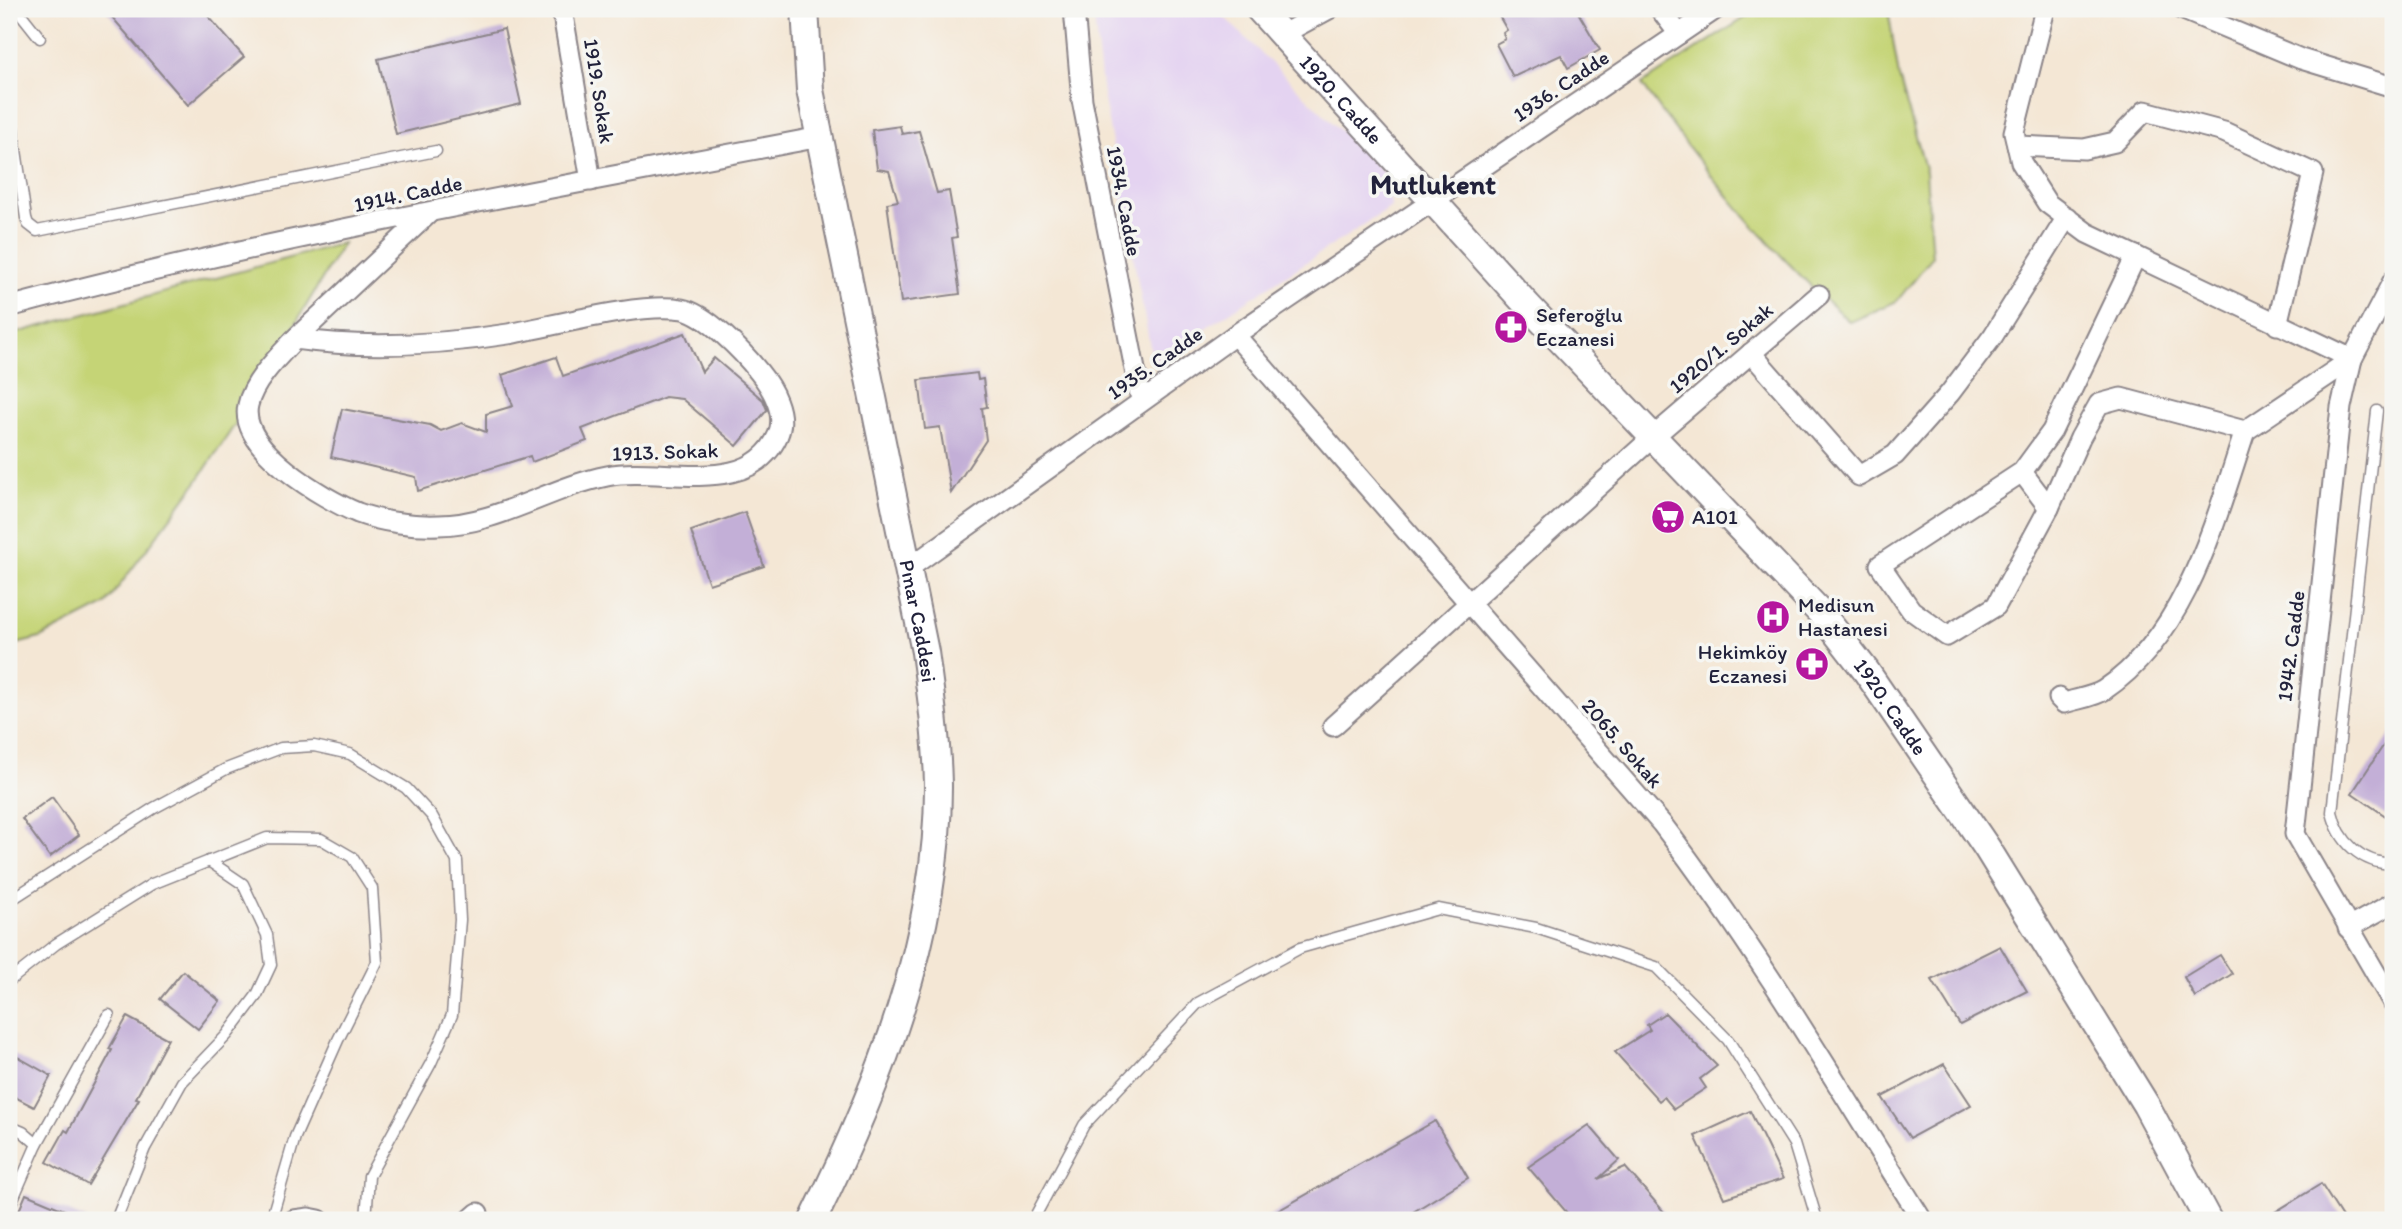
<svg xmlns="http://www.w3.org/2000/svg" width="2402" height="1229" font-family="Itim,sans-serif">
<style>
.built{fill:#e4d3f1}
.green{fill:#c5d476;stroke:#747b58;stroke-width:2}
.building{fill:#c3afd7}
.lines{fill:none;stroke-linecap:round;stroke-linejoin:round}
.lane-casing{stroke:#8b8488;stroke-width:13}
.street-casing{stroke:#8b8488;stroke-width:23}
.secondary-casing{stroke:#8b8488;stroke-width:30}
.lane{stroke:#fff;stroke-width:10}
.street{stroke:#fff;stroke-width:19}
.secondary{stroke:#fff;stroke-width:26}
.labels{text-anchor:middle;stroke-width:7;stroke-linejoin:round;paint-order:stroke}
.street-label{font-size:21px;fill:#22223b;stroke:#f6f6f2}
.poi-label{font-size:21px;fill:#22223b;stroke:#f6f6f2;text-anchor:start}
.district-label{font-size:28px;font-weight:bold;fill:#22223b;stroke:#f6f6f2}
</style>
<rect width="100%" height="100%" fill="#f6f6f2"/>
<filter id="ink" filterUnits="userSpaceOnUse"><feTurbulence type="fractalNoise" baseFrequency=".0143" numOctaves="2"/><feDisplacementMap in="SourceGraphic" scale="14" xChannelSelector="R" yChannelSelector="G"/><feConvolveMatrix kernelMatrix="1 2 1 2 8 2 1 2 1" color-interpolation-filters="sRGB"/></filter>
<filter id="wash" filterUnits="userSpaceOnUse"><feTurbulence type="fractalNoise" baseFrequency=".00686" numOctaves="4" result="noise"/><feDisplacementMap in="SourceGraphic" scale="28" xChannelSelector="R" yChannelSelector="G"/><feGaussianBlur stdDeviation="1.57" result="paint"/><feColorMatrix in="noise" values="0 0 0 0 0 0 0 0 0 0 0 0 0 0 0 0 0 1.4 0 .05"/><feComposite in="paint" operator="in"/></filter>
<g filter="url(#wash)">
<rect width="100%" height="100%" fill="#f4e7d5"/>
<path class="built" d="M1093 9H1216L1387 176 1391 207 1153 362 1103 94Z"/>
<g class="green">
<path d="M1759 9H1888L1899 77 1926 172 1932 257 1897 301 1850 322C1771 253 1702 169 1642 84Z"/>
<path d="M343 243 248 405 194 486 105 605 40 638 9 646V335Z"/>
</g>
<g id="blocks">
<g class="building">
<path d="M105 9H202L244 57 188 105Z"/>
<path d="M1495 9H1576L1600 50 1568 68 1561 55 1513 77 1496 44 1505 39 1503 33 1507 30Z"/>
<path d="M504 29 521 104 396 134 378 59Z"/>
<path d="M900 126 902 134 919 131 937 193 949 191 957 237 952 238 960 294 901 302 887 203 898 201 889 171 877 169 872 130Z"/>
<path d="M685 333 702 372 714 358 763 400 767 410 737 446 682 399 665 397 582 429 587 441 532 462 530 456 418 491 416 477 331 457 342 409 430 425 441 431 462 423 486 432V414L513 406 502 375 556 357 563 376Z"/>
<path d="M977 373 978 380 983 379 987 407 982 408 986 440 951 493 940 427 925 429 919 380Z"/>
<path d="M745 512 764 566 709 584 691 531Z"/>
<path d="M2393 731V821L2352 793Z"/>
<path d="M52 797 79 835 50 857 22 819Z"/>
<path d="M2000 946 2027 991 1960 1025 1932 980Z"/>
<path d="M2220 955 2232 974 2195 997 2184 977Z"/>
<path d="M183 971 220 1001 198 1029 160 999Z"/>
<path d="M1665 1013 1717 1066 1700 1079 1706 1088 1674 1109 1664 1097 1659 1101 1615 1052 1650 1030 1647 1025Z"/>
<path d="M127 1017 168 1039 136 1098 139 1099 88 1185 47 1162 65 1130 68 1132 112 1050 109 1049Z"/>
<path d="M9 1052 51 1076 34 1107 9 1094Z"/>
<path d="M1944 1064 1971 1105 1910 1138 1882 1097Z"/>
<path d="M1750 1111 1783 1179 1724 1198 1695 1136Z"/>
<path d="M1435 1121 1468 1178 1400 1220H1262Z"/>
<path d="M1589 1125 1619 1160 1598 1179 1625 1167 1671 1220H1573L1528 1167Z"/>
<path d="M2321 1184 2344 1220H2262Z"/>
<path d="M26 1194 88 1220H15Z"/>
</g>
</g>
</g>
<g filter="url(#ink)">
<use href="#blocks" fill-opacity="0" stroke="#8b8488" stroke-width="2"/>
<g class="lines">
<g class="lane-casing">
<g id="lane">
<path d="M17 9 40 38"/>
<path d="M9 102 26 218 28 224 37 231 436 151"/>
<path d="M2377 411 2332 812C2339 842 2361 863 2393 864"/>
<path d="M9 901 154 808 226 769 281 748 314 746 350 754 406 788 432 816 457 861 460 920 452 1015 431 1063 369 1176 366 1220"/>
<path d="M9 981 56 944 152 884 267 838 321 839 352 857 372 888 377 962 338 1040 295 1137 271 1220"/>
<path d="M9 1126 23 1132 37 1144"/>
<path d="M9 1208 37 1144 109 1015"/>
<path d="M116 1220 145 1148 182 1082 227 1035 257 995 271 965 267 935 243 884 209 861"/>
<path d="M1033 1220 1084 1125 1198 1003 1300 948 1438 909 1536 928 1656 967 1728 1040 1794 1144 1817 1220"/>
</g>
</g>
<g class="street-casing">
<g id="street">
<path d="M562 9 591 181"/>
<path d="M1074 9 1082 100 1141 400"/>
<path d="M1660 9 1679 34"/>
<path d="M2045 9 2014 132 2021 162 2047 203 2087 233 2352 359"/>
<path d="M2181 9 2301 59 2393 87"/>
<path d="M1283 34 1329 9"/>
<path d="M2017 146 2084 149 2115 142 2145 111 2224 132 2313 173 2277 325"/>
<path d="M2393 281 2352 359 2341 407 2295 834 2393 1003"/>
<path d="M9 307C275 236 549 189 820 137"/>
<path d="M1235 335 1662 824C1758 950 1838 1086 1922 1220"/>
<path d="M295 339C366 349 438 345 508 334 553 326 640 302 682 309 706 313 744 353 759 372 772 388 787 414 778 435 750 499 661 465 607 476 551 487 496 525 439 525 413 526 382 522 358 513 324 499 238 449 248 405 253 381 279 356 295 339L429 213"/>
<path d="M1751 353 1859 476 1895 455 1950 393 1993 336 2067 217"/>
<path d="M2022 472 2049 508 2080 438 2099 404 2121 398 2245 431 2352 359"/>
<path d="M2049 508 1996 606 1947 636 1911 610 1880 565 2022 472 2052 431 2136 256"/>
<path d="M909 568 1235 335 1716 9"/>
<path d="M2059 698 2064 703C2076 699 2094 697 2104 690 2187 634 2215 521 2245 431"/>
<path d="M1333 726 1653 437 1819 295"/>
<path d="M2348 928 2393 903"/>
<path d="M294 1220 309 1218 319 1220"/>
<path d="M470 1220 478 1213"/>
</g>
</g>
<g class="secondary-casing">
<g id="secondary">
<path id="s1" d="M805 9 810 90 925 652C931 696 937 740 938 784 939 936 879 1086 813 1220"/>
<path id="s2" d="M1259 9 1528 306 1820 612 1866 671 1987 848 2146 1105 2208 1220"/>
</g>
</g>
<use href="#lane" class="lane"/>
<use href="#street" class="street"/>
<use href="#secondary" class="secondary"/>
</g>
</g>
<defs>
<g id="pharmacy-disc" transform="scale(1.75)"><circle r="9.5" fill="#b5179e" stroke="#f6f6f2"/><path d="M-2-6h4v4h4v4h-4v4h-4v-4h-4v-4h4Z" fill="#fff"/></g>
<g id="supermarket-disc" transform="scale(1.75)"><circle r="9.5" fill="#b5179e" stroke="#f6f6f2"/><path d="M-6-5.5h2.5l.6 2H6L4.5 2H-2.5L-4.4-4H-6ZM-1.5 3.2a1.3 1.3 0 1 0 .1 0ZM3 3.2a1.3 1.3 0 1 0 .1 0Z" fill="#fff"/></g>
<g id="hospital-disc" transform="scale(1.75)"><circle r="9.5" fill="#b5179e" stroke="#f6f6f2"/><path d="M-5-5h3v3.5h4V-5h3V5h-3V1.5h-4V5h-3Z" fill="#fff"/></g>
</defs>
<g fill-rule="evenodd">
<use href="#pharmacy-disc" x="1511" y="327"/>
<use href="#supermarket-disc" x="1668" y="517"/>
<use href="#hospital-disc" x="1773" y="617"/>
<use href="#pharmacy-disc" x="1812" y="664"/>
</g>
<g class="labels">
<g class="street-label">
<text transform="translate(1561 86) rotate(-34)" y="7">1936. Cadde</text>
<text transform="translate(599 91) rotate(81)" y="7">1919. Sokak</text>
<text dy="7" stroke="none"><textPath href="#s2" startOffset="122">1920. Cadde</textPath></text>
<text transform="translate(408 194) rotate(-12)" y="7">1914. Cadde</text>
<text transform="translate(1124 201) rotate(79)" y="7">1934. Cadde</text>
<text transform="translate(1721 348) rotate(-40)" y="7">1920/1. Sokak</text>
<text transform="translate(1155 363) rotate(-35)" y="7">1935. Cadde</text>
<text transform="translate(665 452) rotate(-2)" y="7">1913. Sokak</text>
<text dy="7" stroke="none"><textPath href="#s1" startOffset="623">Pınar Caddesi</textPath></text>
<text transform="translate(2291 646) rotate(-83)" y="7">1942. Cadde</text>
<text dy="7" stroke="none"><textPath href="#s2" startOffset="942">1920. Cadde</textPath></text>
<text transform="translate(1622 743) rotate(49)" y="7">2065. Sokak</text>
</g>
<g class="poi-label">
<text x="1536" y="322">Seferoğlu<tspan x="1536" dy="24">Eczanesi</tspan></text>
<text x="1692" y="524">A101</text>
<text x="1798" y="612">Medisun<tspan x="1798" dy="24">Hastanesi</tspan></text>
<text x="1787" y="659" text-anchor="end">Hekimköy<tspan x="1787" dy="24">Eczanesi</tspan></text>
</g>
<g class="district-label">
<text x="1433" y="194">Mutlukent</text>
</g>
</g>
<rect width="2402" height="1229" fill="none" stroke="#f6f6f2" stroke-width="35"/>
</svg>
